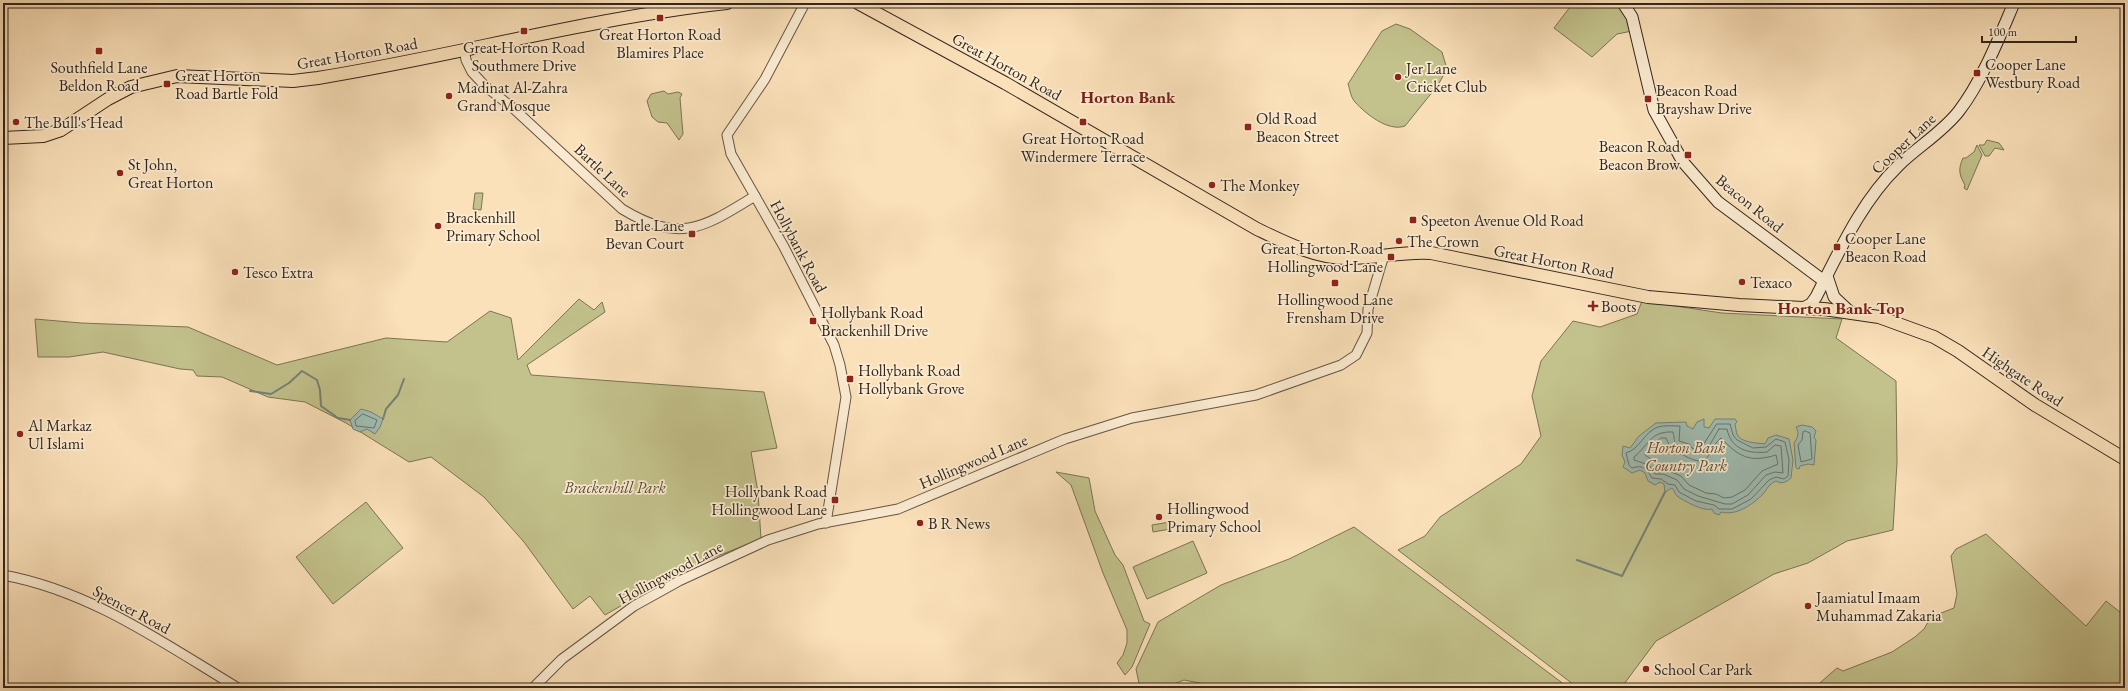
<svg xmlns="http://www.w3.org/2000/svg" width="2128" height="691" font-family="'EB Garamond',serif">
<style>
.green{fill:#c3c28c;stroke:#7b7454}
.water{fill:#9fbdb3;stroke:#748177}
.lines{fill:none;stroke-linecap:round;stroke-linejoin:round}
.shore{stroke:#697268;stroke-width:1}
.stream{stroke:#748177;stroke-width:2}
.tertiary-casing{stroke:#655544;stroke-width:11}
.secondary-casing{stroke:#33261c;stroke-width:13}
.primary-casing{stroke:#33261c;stroke-width:14}
.tertiary{stroke:#fcecd2;stroke-width:9}
.secondary{stroke:#fcecd2;stroke-width:11}
.primary{stroke:#fbe1ba;stroke-width:12}
.poi-dot{fill:#8f2418;stroke:#fcecd2;stroke-width:1.5}
.labels{text-anchor:middle;stroke-width:3.5;stroke-linejoin:round;paint-order:stroke}
.poi-label{font-size:16px;fill:#33261c;stroke:#fcecd2;text-anchor:start}
.street-label{font-size:16px;fill:#33261c;stroke:#fcecd2}
.park-label{font-size:16px;font-style:italic;fill:#574d38;stroke:#fcecd2}
.neighbourhood-label{font-size:17px;font-weight:bold;fill:#7a1f14;stroke:#fcecd2}
</style>
<rect width="100%" height="100%" fill="#fbe1ba"/>
<filter id="stains"><feTurbulence type="fractalNoise" baseFrequency=".005" numOctaves="4"/><feColorMatrix values="0 0 0 0 .2 0 0 0 0 .09 0 0 0 0 .02 0 0 0 .5 -.17"/></filter>
<radialGradient id="worn" r=".72"><stop offset=".6" stop-color="#630" stop-opacity="0"/><stop offset="1" stop-color="#630" stop-opacity=".3"/></radialGradient>
<g class="green">
<path d="M1573 3H1620L1632 31 1617 34 1592 57 1554 28Z"/>
<path d="M1396 24 1410 29 1442 52 1447 69 1438 85 1405 126C1388 132 1366 114 1355 102 1351 98 1350 90 1348 84L1382 31Z"/>
<path d="M664 91 668 94 678 92 682 94 680 98 683 134 679 140 667 123 658 122 652 117 647 101 651 94Z"/>
<path d="M1987 140 1999 143 2004 150 1995 148 1989 156H1985L1979 145H1984Z"/>
<path d="M1977 145 1982 155 1967 190 1964 188 1965 185C1959 175 1958 169 1963 158H1966L1974 152Z"/>
<path d="M475 193H483L481 210 473 209Z"/>
<path d="M579 299 594 310 602 302 605 312 527 365 531 375 764 392 777 448 751 452 758 492 761 539 687 568 605 615 590 596 573 609 524 542 484 497 431 457 409 462 346 423 305 402 268 397 222 377 197 376 193 370 180 369 103 352 69 357H38L35 319 81 323 188 327 277 365 386 338 447 342 490 311 511 318 518 360Z"/>
<path d="M1642 301 1722 313 1842 319 1836 338 1896 381 1897 462 1893 530 1847 541 1808 563 1774 574 1656 641 1621 688H1578L1398 550 1425 536 1440 517 1521 464 1541 436 1532 396 1541 361 1573 321 1600 327 1637 314Z"/>
<path d="M1056 472 1089 478 1095 511 1115 555 1123 565 1144 621 1150 624 1132 667 1125 675 1117 663 1123 655 1127 643V630L1103 573 1071 485Z"/>
<path d="M366 502 403 548 333 604 296 557Z"/>
<path d="M1170 522 1171 529 1153 532 1152 525Z"/>
<path d="M1354 527 1569 688H1205V684L1184 680 1164 688H1140L1136 669 1158 622 1221 585 1289 559Z"/>
<path d="M1986 534 2086 626 2106 601 2125 616V688H1814L1837 668 1843 671 1892 652 1915 637 1924 629 1931 617 1954 608 1957 594 1951 556 1956 549Z"/>
<path d="M1193 541 1207 573 1147 599 1133 567Z"/>
</g>
<g class="water">
<path d="M361 409 371 412 383 419 380 427 375 434 367 429 360 432 353 429 350 420Z"/>
<path d="M1704 419V427L1709 428 1715 419H1735L1737 422 1735 424C1736 428 1736 432 1737 434 1740 443 1758 443 1765 444L1768 438 1776 435 1789 439 1793 460 1791 478C1785 483 1782 484 1776 481 1769 484 1767 489 1763 494 1752 505 1736 516 1721 512L1719 515 1714 513 1712 509C1704 512 1684 501 1677 496 1674 493 1675 491 1672 488L1665 492 1664 484 1660 482 1655 485 1648 481 1645 473 1640 470 1632 473 1623 467 1625 462 1622 455 1623 446 1630 448 1639 436 1656 423 1686 422 1687 426 1693 429 1697 422Z"/>
<path d="M1802 425 1812 427 1816 431 1814 437 1816 440 1814 465 1808 464 1800 466 1799 469 1796 468 1794 443C1797 438 1800 434 1796 427Z"/>
</g>
<g class="lines">
<g class="shore">
<path d="M363 414 377 420 374 428 356 426 355 421Z"/>
<path d="M1717 424H1730L1733 435 1737 440 1753 448 1766 447 1776 439 1785 442 1789 460 1788 476 1784 479 1776 477 1769 480 1751 499 1732 509H1719L1714 505 1696 501 1679 492 1675 485 1668 484 1661 479 1652 478C1647 470 1644 464 1632 468L1629 465 1626 453C1640 449 1644 432 1658 427 1664 425 1674 426 1680 426L1679 441 1689 444 1692 448 1698 450 1701 448Z"/>
<path d="M1719 429H1727C1731 449 1748 454 1767 452L1775 445 1781 446 1783 473 1775 472 1766 475 1748 495 1732 504H1725L1698 496 1684 489 1677 480 1663 474H1655L1649 465 1634 460V457C1649 445 1650 431 1673 432 1676 446 1672 442 1686 449 1688 450 1689 452 1691 453 1705 460 1713 438 1719 429Z"/>
<path d="M1805 431 1810 433 1812 459 1801 462 1798 445 1802 440 1803 432Z"/>
<path d="M1661 438H1666C1670 449 1674 450 1683 455 1713 471 1705 451 1721 438 1739 457 1750 463 1776 455L1778 464 1762 471 1745 490 1732 497 1724 498 1716 494 1706 493 1689 485 1681 476 1659 467 1655 461 1646 456 1645 454Z"/>
</g>
<g class="stream">
<path d="M250 391 271 394 289 383 302 371 317 380 320 390 321 406 338 418 350 420"/>
<path d="M383 419 386 409 398 395 404 379"/>
<path d="M1577 560 1622 576 1665 492"/>
</g>
<g class="tertiary-casing">
<g id="tertiary">
<path d="M805 3 765 79 727 135 731 154 784 247 834 345 840 365 846 397 826 523"/>
<path d="M464 49 466 60 472 72 485 86 513 108 622 209C680 244 703 228 755 196"/>
<path d="M3 575C91 591 163 643 238 688"/>
<path d="M533 688 562 659 634 606 679 581 768 540 818 524 898 509 1065 439 1132 418 1256 395 1341 365 1356 355 1367 333 1368 309 1384 255"/>
</g>
</g>
<g class="secondary-casing">
<g id="secondary">
<path d="M1623 3 1632 17 1654 110 1683 162 1718 202 1824 281"/>
<path d="M1827 276 1834 297 1850 312"/>
<path d="M1803 308 1811 304 1816 297C1839 252 1861 202 1898 166 1917 147 1942 133 1959 111 1982 81 1999 38 2014 3"/>
</g>
</g>
<g class="primary-casing">
<g id="primary">
<path d="M858 3 1005 83 1257 229C1284 242 1315 258 1346 258 1374 259 1402 251 1431 253L1648 297 1739 305 1824 309 1879 317 1934 337 1958 351 2035 405 2125 459"/>
<path d="M3 138 43 136 61 130 108 99 131 87 177 76 293 81 318 78C455 56 589 18 727 3"/>
</g>
</g>
<use href="#tertiary" class="tertiary"/>
<use href="#secondary" class="secondary"/>
<use href="#primary" class="primary"/>
</g>
<g class="poi-dot">
<rect x="656" y="14" width="8" height="8" rx="2"/>
<rect x="520" y="27" width="8" height="8" rx="2"/>
<rect x="95" y="47" width="8" height="8" rx="2"/>
<rect x="1973" y="69" width="8" height="8" rx="2"/>
<circle cx="1398" cy="77" r="4"/>
<rect x="163" y="80" width="8" height="8" rx="2"/>
<circle cx="449" cy="96" r="4"/>
<rect x="1644" y="95" width="8" height="8" rx="2"/>
<circle cx="16" cy="122" r="4"/>
<rect x="1079" y="118" width="8" height="8" rx="2"/>
<rect x="1244" y="123" width="8" height="8" rx="2"/>
<rect x="1684" y="151" width="8" height="8" rx="2"/>
<circle cx="120" cy="173" r="4"/>
<circle cx="1212" cy="185" r="4"/>
<rect x="1409" y="216" width="8" height="8" rx="2"/>
<circle cx="438" cy="226" r="4"/>
<rect x="688" y="230" width="8" height="8" rx="2"/>
<circle cx="1399" cy="241" r="4"/>
<rect x="1833" y="243" width="8" height="8" rx="2"/>
<rect x="1387" y="253" width="8" height="8" rx="2"/>
<circle cx="235" cy="272" r="4"/>
<circle cx="1742" cy="282" r="4"/>
<rect x="1331" y="279" width="8" height="8" rx="2"/>
<path d="M1591 300h4v4h4v4h-4v4h-4v-4h-4v-4h4z"/>
<rect x="809" y="317" width="8" height="8" rx="2"/>
<rect x="846" y="375" width="8" height="8" rx="2"/>
<circle cx="20" cy="434" r="4"/>
<rect x="831" y="496" width="8" height="8" rx="2"/>
<circle cx="1159" cy="517" r="4"/>
<circle cx="920" cy="523" r="4"/>
<circle cx="1808" cy="606" r="4"/>
<circle cx="1646" cy="669" r="4"/>
</g>
<g class="labels">
<g class="poi-label">
<text x="660" y="40" text-anchor="middle">Great Horton Road<tspan x="660" dy="18">Blamires Place</tspan></text>
<text x="524" y="53" text-anchor="middle">Great Horton Road<tspan x="524" dy="18">Southmere Drive</tspan></text>
<text x="1985" y="70">Cooper Lane<tspan x="1985" dy="18">Westbury Road</tspan></text>
<text x="99" y="73" text-anchor="middle">Southfield Lane<tspan x="99" dy="18">Beldon Road</tspan></text>
<text x="1406" y="74">Jer Lane<tspan x="1406" dy="18">Cricket Club</tspan></text>
<text x="175" y="81">Great Horton<tspan x="175" dy="18">Road Bartle Fold</tspan></text>
<text x="457" y="93">Madinat Al-Zahra<tspan x="457" dy="18">Grand Mosque</tspan></text>
<text x="1656" y="96">Beacon Road<tspan x="1656" dy="18">Brayshaw Drive</tspan></text>
<text x="1256" y="124">Old Road<tspan x="1256" dy="18">Beacon Street</tspan></text>
<text x="24" y="128">The Bull's Head</text>
<text x="1083" y="144" text-anchor="middle">Great Horton Road<tspan x="1083" dy="18">Windermere Terrace</tspan></text>
<text x="1680" y="152" text-anchor="end">Beacon Road<tspan x="1680" dy="18">Beacon Brow</tspan></text>
<text x="128" y="170">St John,<tspan x="128" dy="18">Great Horton</tspan></text>
<text x="1220" y="191">The Monkey</text>
<text x="446" y="223">Brackenhill<tspan x="446" dy="18">Primary School</tspan></text>
<text x="1421" y="226">Speeton Avenue Old Road</text>
<text x="684" y="231" text-anchor="end">Bartle Lane<tspan x="684" dy="18">Bevan Court</tspan></text>
<text x="1845" y="244">Cooper Lane<tspan x="1845" dy="18">Beacon Road</tspan></text>
<text x="1407" y="247">The Crown</text>
<text x="1383" y="254" text-anchor="end">Great Horton Road<tspan x="1383" dy="18">Hollingwood Lane</tspan></text>
<text x="243" y="278">Tesco Extra</text>
<text x="1750" y="288">Texaco</text>
<text x="1335" y="305" text-anchor="middle">Hollingwood Lane<tspan x="1335" dy="18">Frensham Drive</tspan></text>
<text x="1601" y="312">Boots</text>
<text x="821" y="318">Hollybank Road<tspan x="821" dy="18">Brackenhill Drive</tspan></text>
<text x="858" y="376">Hollybank Road<tspan x="858" dy="18">Hollybank Grove</tspan></text>
<text x="28" y="431">Al Markaz<tspan x="28" dy="18">Ul Islami</tspan></text>
<text x="827" y="497" text-anchor="end">Hollybank Road<tspan x="827" dy="18">Hollingwood Lane</tspan></text>
<text x="1167" y="514">Hollingwood<tspan x="1167" dy="18">Primary School</tspan></text>
<text x="928" y="529">B R News</text>
<text x="1816" y="603">Jaamiatul Imaam<tspan x="1816" dy="18">Muhammad Zakaria</tspan></text>
<text x="1654" y="675">School Car Park</text>
</g>
<g class="street-label">
<text transform="translate(357 53) rotate(-10)" y="6">Great Horton Road</text>
<text transform="translate(1007 66) rotate(29)" y="6">Great Horton Road</text>
<text transform="translate(1903 143) rotate(-43)" y="6">Cooper Lane</text>
<text transform="translate(603 170) rotate(43)" y="6">Bartle Lane</text>
<text transform="translate(1750 203) rotate(39)" y="6">Beacon Road</text>
<text transform="translate(799 246) rotate(62)" y="6">Hollybank Road</text>
<text transform="translate(1554 261) rotate(11)" y="6">Great Horton Road</text>
<text transform="translate(2023 376) rotate(34)" y="6">Highgate Road</text>
<text transform="translate(973 461) rotate(-23)" y="6">Hollingwood Lane</text>
<text transform="translate(670 572) rotate(-28)" y="6">Hollingwood Lane</text>
<text transform="translate(132 609) rotate(28)" y="6">Spencer Road</text>
</g>
<g class="park-label">
<text x="1686" y="453">Horton Bank<tspan x="1686" dy="18">Country Park</tspan></text>
<text x="615" y="493">Brackenhill Park</text>
</g>
<g class="neighbourhood-label">
<text x="1128" y="103">Horton Bank</text>
<text x="1841" y="314">Horton Bank Top</text>
</g>
</g>
<rect width="2128" height="691" fill="none" stroke="#fbe1ba" stroke-width="16"/>
<rect x="4" y="4" width="2120" height="683" fill="none" stroke="#33261c" stroke-width="2"/>
<rect x="8" y="8" width="2112" height="675" fill="none" stroke="#33261c"/>
<path d="M1982 36v6h94v-6" fill="none" stroke="#33261c" stroke-width="2"/>
<text x="1988" y="36" font-size="12" fill="#33261c" stroke="#fcecd2" stroke-width="3" paint-order="stroke">100 m</text>
<rect width="100%" height="100%" filter="url(#stains)"/>
<rect width="100%" height="100%" fill="url(#worn)"/>
</svg>
